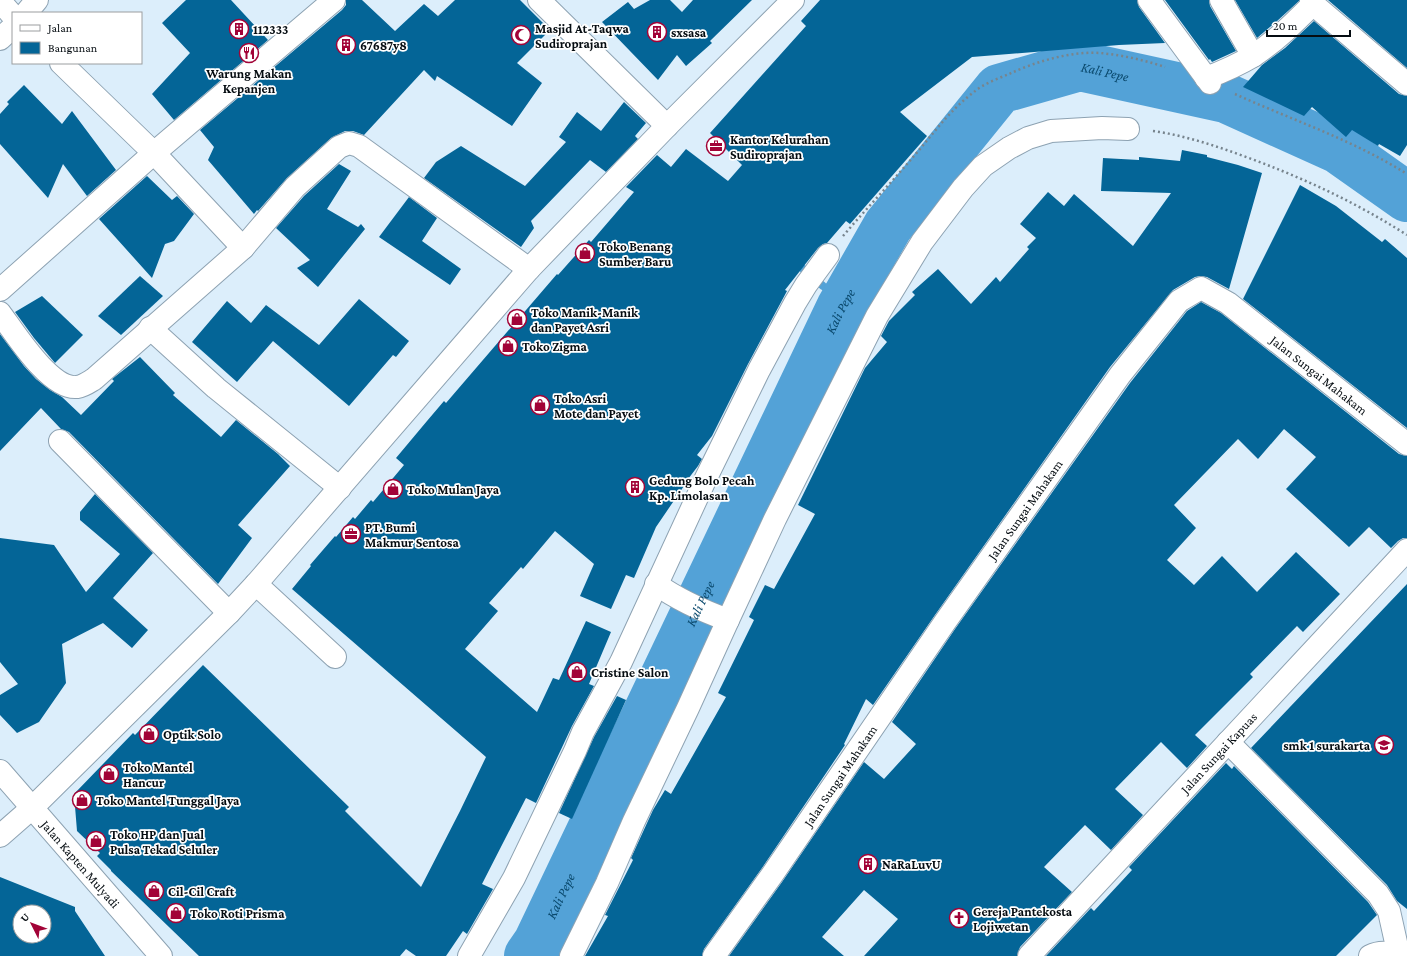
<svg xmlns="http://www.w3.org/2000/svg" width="1407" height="956" font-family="'Crimson Pro',serif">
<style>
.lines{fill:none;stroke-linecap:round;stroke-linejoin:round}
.stream{stroke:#53a2d7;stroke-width:8}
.river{stroke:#53a2d7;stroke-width:50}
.building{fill:#046597;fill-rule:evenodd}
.minor-casing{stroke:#8da2b2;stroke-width:24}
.major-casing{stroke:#8da2b2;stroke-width:24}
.path{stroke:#77848d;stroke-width:2.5;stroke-dasharray:2 3;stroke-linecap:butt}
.minor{stroke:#fff;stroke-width:22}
.major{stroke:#fff;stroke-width:22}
.labels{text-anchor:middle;stroke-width:3.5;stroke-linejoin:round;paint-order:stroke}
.poi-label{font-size:13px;font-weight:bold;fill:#050c11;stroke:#fff;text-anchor:start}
.street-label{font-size:13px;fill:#050c11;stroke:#fff}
.water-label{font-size:14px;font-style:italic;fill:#0b4a6e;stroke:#fff}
</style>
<rect width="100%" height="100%" fill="#dceefb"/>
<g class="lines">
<path class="stream" d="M795 262 823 286 845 300"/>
<path class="river" id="s1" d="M529 956 538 943 841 308 888 226 999 89 1080 66 1226 98 1339 149 1407 197"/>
</g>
<g class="building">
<path d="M186 0H231L268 40 174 120 152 94 190 53 162 23Z"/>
<path d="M346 0H362L395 31 424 4 438 16 455 0H520L550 30 517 63 542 83 512 126 437 76 435 81 424 70 364 135 353 131H345L331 138 287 178 258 211 257 210 254 214 208 160 214 147 200 130 342 10 346 5Z"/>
<path d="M650 0H670L682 12 693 0H752L710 41 712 43 686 66 677 55 658 80 602 22 628 2 634 9Z"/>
<path d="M820 0H1137L1139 7 1165 43 1119 45 972 57 900 112 927 136 850 224 846 221 827 243 823 244 818 248 785 290 787 291 748 364 712 436 697 455 702 459 698 466 685 483H686L656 527 634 578 626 575 611 609 580 596 594 564 555 531 523 569 521 567 489 603 498 611 465 649 537 712 553 678 559 680 586 621 611 632 589 684 594 686 572 726 536 803 526 798 482 884 493 889 467 934 463 931 446 956H416L406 949 400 956H199L111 871V870L97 856 100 853 77 831 74 794 133 733 135 735 203 665 349 807 345 811 421 887 460 811 486 757 292 589 311 566 310 565 335 536 336 537 353 517 355 519 371 500 373 502 404 465 396 458 427 421 444 401 446 403 557 274 558 275 589 240 591 242 634 192 626 187 657 155 671 167 686 149 728 181 742 165 710 133 806 26 801 21Z"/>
<path d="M1165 0H1209L1210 6 1236 51 1212 62 1210 59 1209 60Z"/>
<path d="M1235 0H1299V1L1276 22 1257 38Z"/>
<path d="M1328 0H1407V68Z"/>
<path d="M1314 21 1399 94 1407 96V145L1400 156 1379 144 1378 146 1352 130 1346 137 1312 107 1304 116 1243 87 1262 65 1285 48Z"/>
<path d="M24 85 62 124 72 111 116 170 87 196 63 164 48 198 0 144V114L9 104 7 102Z"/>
<path d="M624 102 646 123 635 136 638 139 606 172 590 160 531 221 534 228 521 247 424 178 436 162 461 146 525 186 566 142 559 137 577 112 601 131Z"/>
<path d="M1182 150 1207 155V157L1238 165 1262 173 1229 289 1207 277 1200 276 1195 277 1173 290 1110 367 935 615 873 705 866 699 844 744 845 745 762 868 704 949 702 956H585L608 916 605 915 633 860 631 858 653 810 665 790 671 794 726 697 718 693 754 620 749 617 765 585 774 589 815 514 798 505 865 368 887 342 881 336 889 321 915 295 912 292 938 269 971 304 996 277 1000 282 1029 249 1027 247 1036 238 1020 224 1048 192 1064 206 1074 194 1133 246 1171 193 1101 191 1103 158 1139 160V157L1180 161Z"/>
<path d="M339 164 351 171 327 209 358 227 361 224 365 229 318 287 297 268 310 260 276 228 304 196Z"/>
<path d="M147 176 172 200 177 196 194 214 174 241 165 244 152 278 99 219Z"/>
<path d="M1300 185 1336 206 1382 242 1385 239 1407 258V428L1243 299Z"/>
<path d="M409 197 437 218 422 241 461 269 450 285 379 237Z"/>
<path d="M140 276 163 296 121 335 98 316Z"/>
<path d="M42 296 83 335 55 363 34 338 15 312Z"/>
<path d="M359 299 409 341 396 357 393 355 349 406 273 341 237 382 192 342 227 301 251 323 266 305 319 345Z"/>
<path d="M1201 302 1221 313 1399 454 1407 456V538H1403L1398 541 1391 548 1369 527 1349 547 1286 489 1316 457 1284 429 1258 459 1238 439 1174 505 1196 528 1167 560 1194 585 1222 556 1257 592 1296 552 1340 594 1303 632 1297 626 1250 674 1253 677 1195 735 1207 746 1187 768 1161 742 1115 789 1143 815 1111 850 1085 825 1044 867 1072 892 1020 947 1017 956H864L898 919 864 890 822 937 844 956H729L782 882 864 762 884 779 916 744 892 722 955 629 1130 383 1187 311Z"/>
<path d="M0 334 24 366 36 379 50 390 62 397 81 415 114 381 112 379 140 357 175 393 173 395 221 437 236 420 278 454 290 466 238 525 252 538 218 584 69 432 61 429 41 408 0 451Z"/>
<path d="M95 494 153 553 113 598 148 630 132 648 103 623 62 644 66 683 39 722 17 733 0 715V695L18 684 0 662V538L54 545 86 592 120 554 80 520V512Z"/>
<path d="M1407 584V909L1397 901 1387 885 1251 748Z"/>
<path d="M617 696 626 700 572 819 559 813 594 737Z"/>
<path d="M1226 763 1232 769 1234 766 1368 902 1377 915 1336 956H1046L1091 908 1094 911 1132 870 1129 867Z"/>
<path d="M0 877 75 907V911L105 956H0ZM20 912H44V936H20Z"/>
</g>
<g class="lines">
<g class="minor-casing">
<g id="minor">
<path d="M539 0 667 126"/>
<path d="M1149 0 1210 83"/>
<path d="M1221 0 1253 56"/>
<path d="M1311 0 1313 4 1407 84"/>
<path d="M0 1 13 16"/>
<path d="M26 13 37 0"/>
<path d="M0 39 13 27"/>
<path d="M61 63 154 153 243 248"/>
<path d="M1206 78C1222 72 1238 65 1253 56 1276 41 1294 23 1313 4"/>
<path d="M0 290 154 153 334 0"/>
<path d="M0 313C15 333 50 390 77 387 84 386 89 382 94 379L243 248 295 187 339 147 349 143 359 146 529 269"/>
<path d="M150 328 216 388 340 488"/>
<path d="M60 441 229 613"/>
<path d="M256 584 335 657"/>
<path d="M656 584C677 599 703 611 728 620"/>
<path d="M1228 742 1378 894 1389 911 1399 956"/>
<path d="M469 956 514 878 575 751 583 732 621 662 706 478 759 370 795 303 806 285 828 255"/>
<path d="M571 956 607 883 634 821 688 708 728 620 775 519 877 316 922 242 963 188 983 166 1009 148 1028 138 1051 131 1102 128 1128 129"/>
<path id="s2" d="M714 956 772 875 945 622 1120 375 1179 301 1201 288 1228 303 1407 444"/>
<path id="s3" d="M1029 956 1407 550"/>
<path d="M1370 956C1380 951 1389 952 1399 956"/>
</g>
</g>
<g class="major-casing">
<g id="major">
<path id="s4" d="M0 771 161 956"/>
<path d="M0 836 32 808 229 613 256 584 529 269 667 126 793 0"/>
</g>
</g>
<g class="path">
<path d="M1235 94C1292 120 1353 140 1407 174"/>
<path d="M1153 131C1182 135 1210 144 1238 154 1299 176 1352 200 1407 235"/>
<path d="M843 236C866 209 891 183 914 156 933 134 950 110 974 92 983 84 997 79 1009 74 1035 62 1070 51 1100 53 1122 55 1144 60 1165 67"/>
</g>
<use href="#minor" class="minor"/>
<use href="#major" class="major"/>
</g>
<defs>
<g id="building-ring" transform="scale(1)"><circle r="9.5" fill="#fff" stroke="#a20337" stroke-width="1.5"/><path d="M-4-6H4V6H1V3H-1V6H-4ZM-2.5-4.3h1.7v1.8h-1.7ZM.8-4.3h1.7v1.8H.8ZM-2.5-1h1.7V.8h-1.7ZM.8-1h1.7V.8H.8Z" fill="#a20337"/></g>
<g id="mosque-ring" transform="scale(1)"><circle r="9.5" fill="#fff" stroke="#a20337" stroke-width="1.5"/><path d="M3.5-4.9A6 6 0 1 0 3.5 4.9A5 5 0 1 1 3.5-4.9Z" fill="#a20337"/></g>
<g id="restaurant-ring" transform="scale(1)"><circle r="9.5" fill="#fff" stroke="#a20337" stroke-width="1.5"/><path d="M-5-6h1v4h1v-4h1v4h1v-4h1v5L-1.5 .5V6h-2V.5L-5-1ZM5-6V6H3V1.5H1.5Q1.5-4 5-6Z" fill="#a20337"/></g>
<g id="office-ring" transform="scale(1)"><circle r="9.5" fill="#fff" stroke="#a20337" stroke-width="1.5"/><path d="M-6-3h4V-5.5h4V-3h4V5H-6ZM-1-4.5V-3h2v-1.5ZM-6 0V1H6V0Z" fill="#a20337"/></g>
<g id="shop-ring" transform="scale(1)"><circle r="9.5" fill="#fff" stroke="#a20337" stroke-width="1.5"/><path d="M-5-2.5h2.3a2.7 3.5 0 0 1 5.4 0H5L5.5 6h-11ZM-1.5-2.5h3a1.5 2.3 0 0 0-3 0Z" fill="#a20337"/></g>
<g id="school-ring" transform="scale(1)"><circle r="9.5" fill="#fff" stroke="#a20337" stroke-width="1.5"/><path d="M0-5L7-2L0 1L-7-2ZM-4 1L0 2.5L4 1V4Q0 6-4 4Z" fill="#a20337"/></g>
<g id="church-ring" transform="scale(1)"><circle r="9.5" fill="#fff" stroke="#a20337" stroke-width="1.5"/><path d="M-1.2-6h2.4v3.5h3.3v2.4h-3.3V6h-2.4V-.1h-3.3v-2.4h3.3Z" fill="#a20337"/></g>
</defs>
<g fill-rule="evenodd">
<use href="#building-ring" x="239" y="29"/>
<use href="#building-ring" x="657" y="32"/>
<use href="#mosque-ring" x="521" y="35"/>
<use href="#building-ring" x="346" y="45"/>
<use href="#restaurant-ring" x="249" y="53"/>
<use href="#office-ring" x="716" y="146"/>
<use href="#shop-ring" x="585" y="253"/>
<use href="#shop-ring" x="517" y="319"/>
<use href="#shop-ring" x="508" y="346"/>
<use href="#shop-ring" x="540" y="405"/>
<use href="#building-ring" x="635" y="487"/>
<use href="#shop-ring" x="393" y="489"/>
<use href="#office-ring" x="351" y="534"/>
<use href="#shop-ring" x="577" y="672"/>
<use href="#shop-ring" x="149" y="734"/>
<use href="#school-ring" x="1384" y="745"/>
<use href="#shop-ring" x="109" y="774"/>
<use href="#shop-ring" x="82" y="800"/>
<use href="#shop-ring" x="96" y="841"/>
<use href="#building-ring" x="868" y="864"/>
<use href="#shop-ring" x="154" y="891"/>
<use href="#shop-ring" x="176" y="913"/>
<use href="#church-ring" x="959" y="918"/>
</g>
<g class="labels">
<g class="poi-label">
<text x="535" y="33">Masjid At-Taqwa<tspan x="535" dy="15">Sudiroprajan</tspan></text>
<text x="253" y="34">112333</text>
<text x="671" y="37">sxsasa</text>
<text x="360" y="50">67687y8</text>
<text x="249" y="78" text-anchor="middle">Warung Makan<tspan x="249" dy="15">Kepanjen</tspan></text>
<text x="730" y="144">Kantor Kelurahan<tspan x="730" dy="15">Sudiroprajan</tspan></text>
<text x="599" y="251">Toko Benang<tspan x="599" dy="15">Sumber Baru</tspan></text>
<text x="531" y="317">Toko Manik-Manik<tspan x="531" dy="15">dan Payet Asri</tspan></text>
<text x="522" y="351">Toko Zigma</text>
<text x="554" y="403">Toko Asri<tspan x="554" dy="15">Mote dan Payet</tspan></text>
<text x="649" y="485">Gedung Bolo Pecah<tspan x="649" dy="15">Kp. Limolasan</tspan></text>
<text x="407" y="494">Toko Mulan Jaya</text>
<text x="365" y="532">PT. Bumi<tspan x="365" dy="15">Makmur Sentosa</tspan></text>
<text x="591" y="677">Cristine Salon</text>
<text x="163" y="739">Optik Solo</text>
<text x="1370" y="750" text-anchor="end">smk 1 surakarta</text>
<text x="123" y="772">Toko Mantel<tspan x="123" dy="15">Hancur</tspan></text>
<text x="96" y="805">Toko Mantel Tunggal Jaya</text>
<text x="110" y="839">Toko HP dan Jual<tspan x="110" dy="15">Pulsa Tekad Seluler</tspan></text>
<text x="882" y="869">NaRaLuvU</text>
<text x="168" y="896">Cil-Cil Craft</text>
<text x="973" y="916">Gereja Pantekosta<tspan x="973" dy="15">Lojiwetan</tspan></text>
<text x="190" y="918">Toko Roti Prisma</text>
</g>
<g class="street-label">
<text dy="5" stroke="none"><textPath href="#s2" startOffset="976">Jalan Sungai Mahakam</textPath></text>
<text dy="5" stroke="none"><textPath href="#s2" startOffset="544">Jalan Sungai Mahakam</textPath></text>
<text dy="5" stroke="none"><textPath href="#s3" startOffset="278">Jalan Sungai Kapuas</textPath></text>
<text dy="5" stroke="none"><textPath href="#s2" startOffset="220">Jalan Sungai Mahakam</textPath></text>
<text dy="5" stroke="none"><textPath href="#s4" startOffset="123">Jalan Kapten Mulyadi</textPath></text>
</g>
<g class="water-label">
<text dy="5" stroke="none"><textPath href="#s1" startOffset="1100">Kali Pepe</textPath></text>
<text dy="5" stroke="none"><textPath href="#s1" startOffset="716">Kali Pepe</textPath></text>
<text dy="5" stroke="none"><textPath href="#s1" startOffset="392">Kali Pepe</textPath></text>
<text dy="5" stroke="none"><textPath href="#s1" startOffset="68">Kali Pepe</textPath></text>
</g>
</g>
<rect x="12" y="12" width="130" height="52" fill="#ffffff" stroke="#9b9ea0"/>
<rect x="20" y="25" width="20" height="6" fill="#ffffff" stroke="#9b9ea0"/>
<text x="48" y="32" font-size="12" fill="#050c11">Jalan</text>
<rect x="20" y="42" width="20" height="12" fill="#046597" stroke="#9b9ea0"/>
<text x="48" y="52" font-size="12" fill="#050c11">Bangunan</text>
<g transform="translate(32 924) rotate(312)"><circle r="19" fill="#ffffff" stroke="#9b9ea0"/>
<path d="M0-3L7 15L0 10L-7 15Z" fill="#a20337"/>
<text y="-6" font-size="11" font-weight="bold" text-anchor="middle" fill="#050c11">U</text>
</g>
<path d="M1267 30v6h83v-6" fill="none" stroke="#050c11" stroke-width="2"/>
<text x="1273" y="30" font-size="12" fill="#050c11" stroke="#ffffff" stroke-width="3" paint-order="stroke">20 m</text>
</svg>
